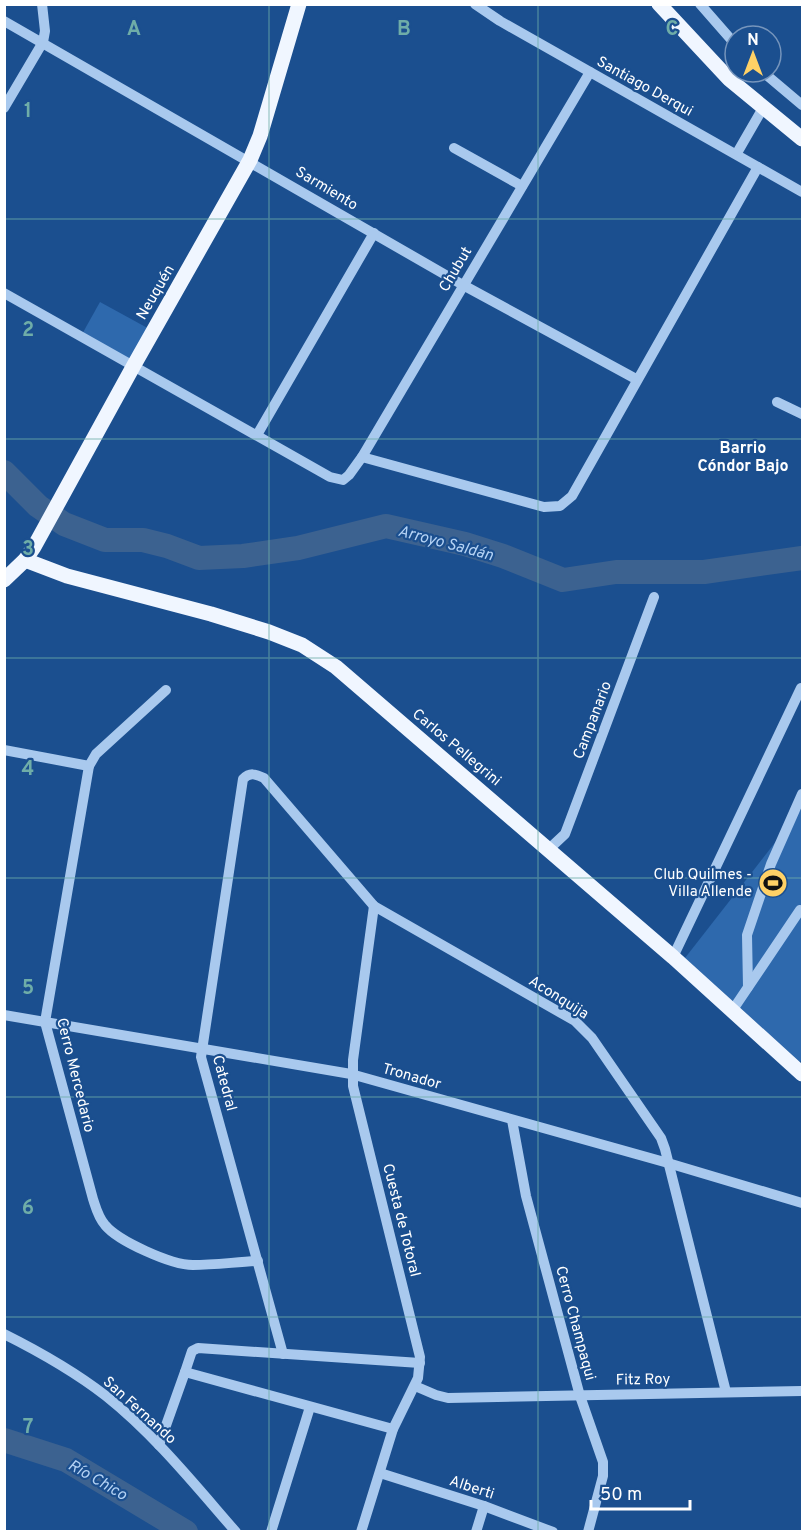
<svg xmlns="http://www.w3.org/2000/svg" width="807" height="1536" font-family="Overpass,sans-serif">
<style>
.green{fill:#2e69ad}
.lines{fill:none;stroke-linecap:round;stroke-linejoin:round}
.river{stroke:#3c6290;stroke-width:24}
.minor{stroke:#a9c9ee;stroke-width:10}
.major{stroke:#f0f6ff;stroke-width:15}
.grid{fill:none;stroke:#6fada8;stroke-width:1.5;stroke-opacity:0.55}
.labels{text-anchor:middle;stroke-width:4.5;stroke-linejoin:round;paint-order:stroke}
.street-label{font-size:15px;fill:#fff;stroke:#1b4f8f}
.poi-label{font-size:15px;fill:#fff;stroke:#1b4f8f;text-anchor:end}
.neighbourhood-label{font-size:16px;font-weight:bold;fill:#fff;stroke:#1b4f8f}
.water-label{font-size:16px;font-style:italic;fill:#b5d3f5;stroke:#1b4f8f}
.grid-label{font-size:20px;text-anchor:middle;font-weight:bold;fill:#6fada8;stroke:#1b4f8f;stroke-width:4.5;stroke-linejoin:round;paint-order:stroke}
</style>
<rect width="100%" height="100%" fill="#1b4f8f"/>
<g class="green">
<path d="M100 302 153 331 134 365 81 336Z"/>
<path d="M802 808V1059L800 1062 685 958Z"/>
</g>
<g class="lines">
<g class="river">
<path d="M4 472 38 506 64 524 105 540H143L167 546 199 558 243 556 298 548 386 526 465 544 503 556 563 580 616 572H704L802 558"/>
<path d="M4 1440 66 1460 186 1532"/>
</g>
<g class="minor">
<path d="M475 4 500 21 802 192"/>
<path d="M700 4 735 44"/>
<path d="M4 21 463 285 636 379"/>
<path d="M763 72 802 105"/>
<path d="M4 108 43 42 45 31 42 4"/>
<path d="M454 148 522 186"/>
<path d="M737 153 763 108"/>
<path d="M4 293 330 477 343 480 349 475 362 457 590 72"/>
<path d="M777 402 802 414"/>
<path d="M257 435 374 233"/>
<path d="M362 457 544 507 560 506 572 496 758 167"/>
<path d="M166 690 96 754 89 766 45 1022 93 1199C96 1208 98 1217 105 1225 118 1241 171 1265 193 1265 214 1265 236 1262 258 1261"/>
<path d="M4 750 89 766"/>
<path d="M549 849 565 834 654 597"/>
<path d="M673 957 801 688"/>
<path d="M748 987 747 935 771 864 802 794"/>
<path d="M732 1011 800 910"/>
<path d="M4 1015 351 1074 668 1163 802 1203"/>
<path d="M512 1120 526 1196 580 1396 603 1462V1476L588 1532"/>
<path d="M4 1334C40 1352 75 1372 106 1396 155 1435 195 1485 236 1532"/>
<path d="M283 1354 201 1057 243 779C250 772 255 774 264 778L374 906 575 1021 592 1038 661 1138 665 1149 726 1392"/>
<path d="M415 1386 436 1395 448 1398 802 1391"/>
<path d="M393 1429 185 1372 192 1351 198 1348 420 1363"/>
<path d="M159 1445 185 1372"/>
<path d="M380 1473 484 1506 553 1532"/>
<path d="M271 1532 310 1407"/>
<path d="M361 1532 393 1429 418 1378 420 1357 353 1086V1060L374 906"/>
<path d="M476 1532 484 1506"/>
</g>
<g class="major">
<path d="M659 4 729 79 802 139"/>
<path d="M25 560 67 576 211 614 269 632 302 645 336 667 673 957 802 1074"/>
<path d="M4 580 25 560 34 547 134 365 250 160 260 136 299 4"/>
</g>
</g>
<path class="grid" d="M269 4V1532M538 4V1532M4 219H802M4 439H802M4 658H802M4 878H802M4 1097H802M4 1317H802"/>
<defs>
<g id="stadium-disc" transform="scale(1.5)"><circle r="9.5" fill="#ffd166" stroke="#1b4f8f"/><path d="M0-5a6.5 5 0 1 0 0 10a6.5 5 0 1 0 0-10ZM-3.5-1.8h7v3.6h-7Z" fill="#111"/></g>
</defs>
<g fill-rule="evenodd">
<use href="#stadium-disc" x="773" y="883"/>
</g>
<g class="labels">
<g class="street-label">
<text transform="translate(645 86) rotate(29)" y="5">Santiago Derqui</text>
<text transform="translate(327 188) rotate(31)" y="5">Sarmiento</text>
<text transform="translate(455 269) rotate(-59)" y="5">Chubut</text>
<text transform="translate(155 292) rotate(-60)" y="5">Neuquén</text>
<text transform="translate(592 720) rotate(-69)" y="5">Campanario</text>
<text transform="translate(457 747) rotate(40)" y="5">Carlos Pellegrini</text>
<text transform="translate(559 997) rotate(32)" y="5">Aconquija</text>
<text transform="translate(76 1075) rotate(76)" y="5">Cerro Mercedario</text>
<text transform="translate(412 1076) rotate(16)" y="5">Tronador</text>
<text transform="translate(225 1083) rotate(75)" y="5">Catedral</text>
<text transform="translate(402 1220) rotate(76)" y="5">Cuesta de Totoral</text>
<text transform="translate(576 1323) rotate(75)" y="5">Cerro Champaqui</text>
<text transform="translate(643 1379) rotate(-1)" y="5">Fitz Roy</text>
<text transform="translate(140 1410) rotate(42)" y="5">San Fernando</text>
<text transform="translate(472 1487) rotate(18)" y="5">Alberti</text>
</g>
<g class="poi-label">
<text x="752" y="879">Club Quilmes -<tspan x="752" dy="17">Villa Allende</tspan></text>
</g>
<g class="neighbourhood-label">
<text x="743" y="453">Barrio<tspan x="743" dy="18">Cóndor Bajo</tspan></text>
</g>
<g class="water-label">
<text transform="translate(446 542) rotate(15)" y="6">Arroyo Saldán</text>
<text transform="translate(98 1479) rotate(30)" y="6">Río Chico</text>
</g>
</g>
<g class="grid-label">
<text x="134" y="35">A</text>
<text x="404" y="35">B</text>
<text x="672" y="35">C</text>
<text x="28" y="117">1</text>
<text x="28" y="336">2</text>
<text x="28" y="555">3</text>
<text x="28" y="775">4</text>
<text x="28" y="994">5</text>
<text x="28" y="1214">6</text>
<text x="28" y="1433">7</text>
</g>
<rect width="807" height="1536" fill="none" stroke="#ffffff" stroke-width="12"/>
<g transform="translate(753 54)"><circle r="28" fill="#1b4f8f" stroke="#7695bc" stroke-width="1.5"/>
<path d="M0-4.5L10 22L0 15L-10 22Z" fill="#ffd166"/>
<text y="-9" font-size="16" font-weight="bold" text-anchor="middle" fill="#ffffff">N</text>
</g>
<path d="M591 1500v9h99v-9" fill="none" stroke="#ffffff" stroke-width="3"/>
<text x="600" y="1500" font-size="18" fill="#ffffff" stroke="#1b4f8f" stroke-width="4.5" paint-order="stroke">50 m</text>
</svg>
